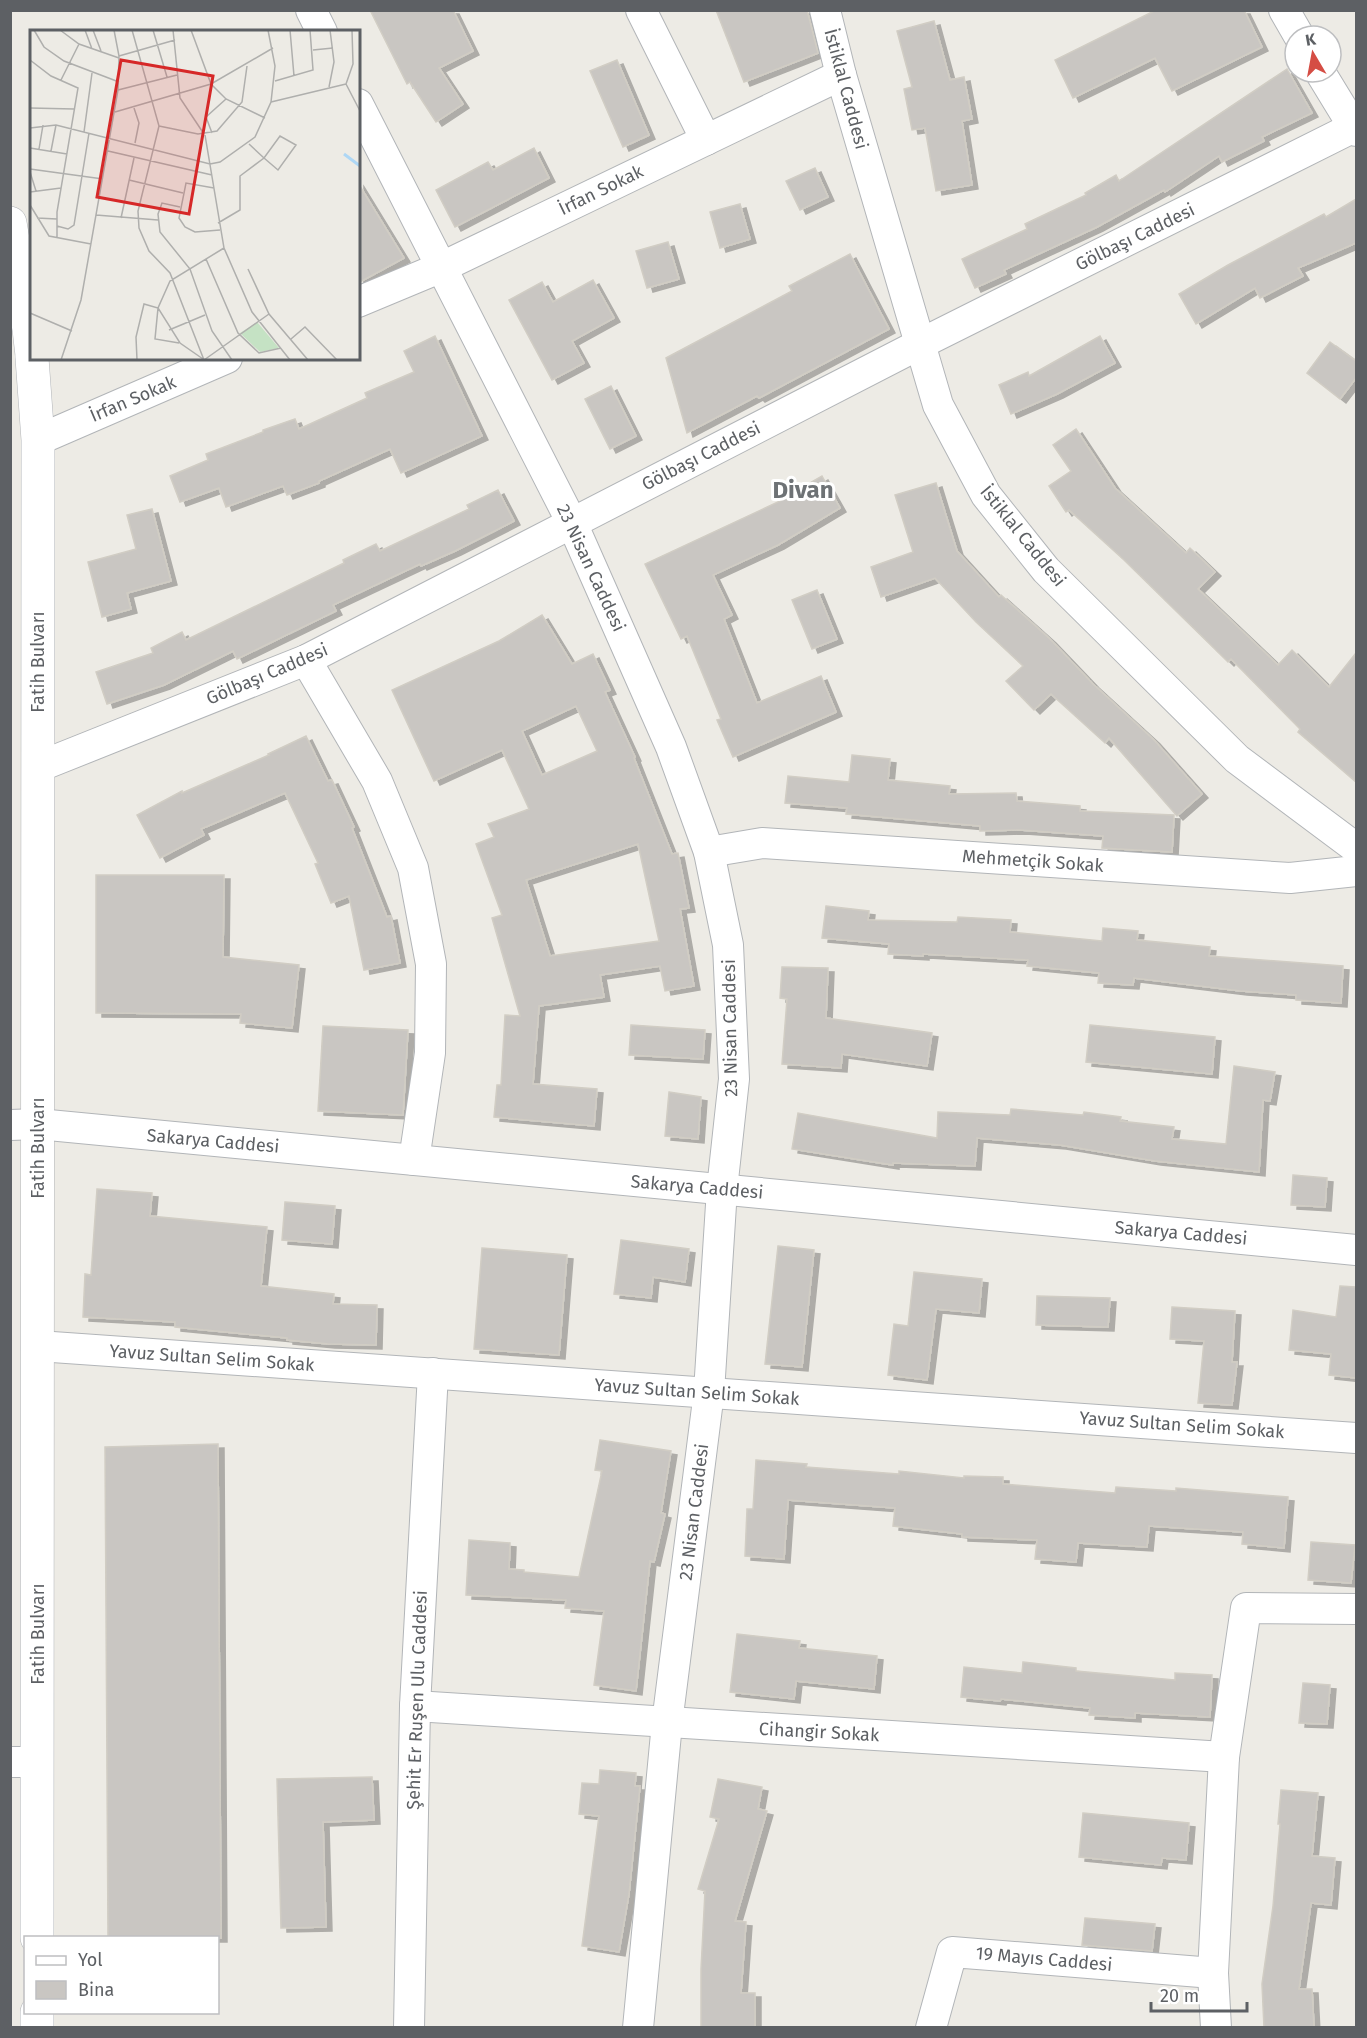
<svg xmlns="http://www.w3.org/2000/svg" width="1367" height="2038" font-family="'Fira Sans',sans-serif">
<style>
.building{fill:#c9c6c2;stroke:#d1cdc4;stroke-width:1.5;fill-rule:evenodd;filter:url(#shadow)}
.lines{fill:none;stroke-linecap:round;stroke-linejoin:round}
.street-casing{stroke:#b2b5b8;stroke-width:32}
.secondary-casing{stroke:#b1b4b8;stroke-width:34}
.street{stroke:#fff;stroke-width:30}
.secondary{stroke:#fff;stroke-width:33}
.labels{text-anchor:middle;stroke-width:6;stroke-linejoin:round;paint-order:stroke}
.street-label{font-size:18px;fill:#5d6064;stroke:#fff}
.district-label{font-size:24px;font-weight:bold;fill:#6e7275;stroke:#fff}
.inset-river{fill:none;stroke:#aed7f5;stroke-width:3}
.inset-road{fill:none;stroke:#afafad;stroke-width:1.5}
.view{fill:#d62828;fill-opacity:0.15;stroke:#d62828;stroke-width:3}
.inset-edge{fill:none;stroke:#5d6064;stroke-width:3}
</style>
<defs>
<filter id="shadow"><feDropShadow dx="6" dy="4" stdDeviation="0" flood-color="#0004"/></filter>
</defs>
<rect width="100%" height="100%" fill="#edebe5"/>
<g class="building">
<path d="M370 10H453L473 51 439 68 463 104 436 122 410 82 407 84Z"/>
<path d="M716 10H807L818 53 744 82Z"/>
<path d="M1156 10H1244L1262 47 1172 91 1155 58 1073 98 1055 60Z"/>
<path d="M934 21 950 80 964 77 972 119 962 121 972 185 936 191 925 128 912 130 904 89 912 87 897 31Z"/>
<path d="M617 60 649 135 623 147 590 71Z"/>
<path d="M1287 69 1312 113 1262 137 1264 141 1222 162 1219 156 1165 192 1164 190 1097 227 1004 270 1006 274 975 288 962 259 1027 229 1025 224 1086 195 1085 193 1116 175 1119 181Z"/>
<path d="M534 148 549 178 455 227 436 190 488 162 493 170Z"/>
<path d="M815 168 828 197 800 210 786 181Z"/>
<path d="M358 183 404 258 358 283Z"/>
<path d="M1356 199V243L1298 268 1303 276 1260 298 1255 288 1196 324 1179 294 1228 265 1324 214 1326 217Z"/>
<path d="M740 204 750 239 720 248 710 212Z"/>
<path d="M668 242 679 279 647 288 636 251Z"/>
<path d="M850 254 889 329 759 398 757 396 687 433 666 358 792 291 789 286Z"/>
<path d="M593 280 614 318 572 341 584 363 552 380 509 300 542 282 553 302Z"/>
<path d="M435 336 482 436 401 473 390 449 319 481V483L287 495 283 486 226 507 219 488 180 502 170 476 208 460 206 454 263 432V430L295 419 299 429 367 398 365 393 414 372 404 351Z"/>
<path d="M1100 336 1115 363 1057 394 1011 414 999 385 1028 372 1029 376Z"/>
<path d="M1330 342 1356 361V378L1340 399 1307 373Z"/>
<path d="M611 386 636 436 610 449 585 399Z"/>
<path d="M1076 429 1115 488 1186 553 1190 548 1215 572 1198 589 1278 665 1292 650 1329 687 1356 653V782L1298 732 1300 729 1231 659 1228 662 1124 560 1069 510 1066 512 1049 486 1071 471 1053 445Z"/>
<path d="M822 476 840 508 778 545 713 575 732 615 724 619 757 703 821 676 836 712 733 757 717 720 721 719 687 636 681 639 645 564 795 494 794 492Z"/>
<path d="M936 483 957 551 999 597 1001 595 1050 639 1093 684 1154 740 1202 794 1177 816 1109 738 1105 743 1051 694 1034 710 1006 681 1023 666 976 622 935 578 881 597 871 567 913 552 895 495Z"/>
<path d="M498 490 514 521 455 551 421 566 420 564 333 605 336 611 237 659 233 651 164 685 107 704 96 672 153 653 151 648 182 632 186 640 344 563 343 560 376 544 380 551 469 509 467 505Z"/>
<path d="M152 509 171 581 127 593 131 609 102 617 88 562 136 549 127 515Z"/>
<path d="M817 590 837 639 812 649 792 600Z"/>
<path d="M542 615 572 664 593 654 610 690 605 692 635 757 634 758 672 854 678 853 689 908 680 909 694 986 665 991 660 966 600 975 604 997 539 1006 533 1084 597 1089 594 1126 494 1117 497 1085H501L505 1015 520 1016 492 918 502 915 476 844 494 837 488 824 529 809 502 750 434 781 392 690 499 641ZM576 706 597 751 542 775 522 731ZM638 844 659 941 550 956 526 880Z"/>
<path d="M306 736 328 781 332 780 354 827 352 828 387 917 391 916 400 963 364 970 349 896 331 903 315 864 318 863 285 793 201 829 204 835 160 858 137 815 182 791V793L269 755 268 754Z"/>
<path d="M852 755 890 759 888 780 950 786 949 794 1016 793 1017 801 1080 806V811L1174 815 1172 852 1102 848 1103 836 1020 830 980 831V826L846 814 847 808 785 803 788 776 849 782Z"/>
<path d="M96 875H224L223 957 299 965 292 1028 240 1023 241 1014 96 1013Z"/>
<path d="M826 906 869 911 868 920 957 922 958 917 1011 920 1010 932 1102 941 1103 928 1138 931 1137 940 1210 947 1209 956 1343 966 1341 1003 1296 1000V995L1241 991 1134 978 1133 985 1098 983 1099 973 1027 966 1028 960 923 954V956L888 954 889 944 822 938Z"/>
<path d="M782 967 828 968 826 1018 932 1033 927 1066 842 1054 841 1068 782 1064 787 999 780 998Z"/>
<path d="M631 1025 705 1030 703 1059 629 1055Z"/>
<path d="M1090 1025 1215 1037 1212 1074 1086 1062Z"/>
<path d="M323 1026 408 1030 403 1115 318 1111Z"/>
<path d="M1234 1066 1275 1072 1270 1101 1263 1100 1259 1172 1155 1161 1060 1145 977 1138 975 1166 893 1163V1165L792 1149 798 1113 937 1138 938 1112 1010 1115 1011 1109 1083 1115 1084 1112 1121 1117 1120 1121 1174 1127 1172 1139 1226 1144Z"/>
<path d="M669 1092 701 1097 698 1139 665 1136Z"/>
<path d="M1293 1175 1327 1178 1325 1207 1291 1205Z"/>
<path d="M97 1189 152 1193 150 1216 267 1227 261 1286 334 1294 333 1304 377 1305 376 1345 329 1344 287 1340V1338L175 1327V1322L83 1317 85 1274 91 1275Z"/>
<path d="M285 1202 335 1206 332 1244 282 1240Z"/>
<path d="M621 1240 689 1249 685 1282 653 1277 651 1298 614 1294Z"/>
<path d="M778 1246 814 1250 802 1367 765 1364Z"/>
<path d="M482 1248 567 1255 559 1355 474 1349Z"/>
<path d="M914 1272 982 1279 979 1313 936 1309 927 1380 888 1375 894 1324 908 1326Z"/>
<path d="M1340 1286 1356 1287V1378L1329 1375 1331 1354 1289 1350 1293 1310 1336 1317Z"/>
<path d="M1037 1296 1110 1298 1108 1327 1036 1325Z"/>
<path d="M1172 1307 1235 1311 1232 1362H1237L1232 1405 1198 1403 1204 1341 1170 1339Z"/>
<path d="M600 1440 671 1451 661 1513 665 1514 654 1562 650 1561 636 1691 594 1685 604 1611 565 1608 566 1600 466 1595 469 1540 510 1543 509 1569 524 1570V1572L579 1577 602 1471 595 1470Z"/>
<path d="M218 1444 221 1938H108L105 1447Z"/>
<path d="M756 1460 807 1464 806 1467 899 1474V1471L964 1478V1476L1003 1477V1484L1115 1493 1116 1487 1176 1491V1488L1288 1497 1284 1548 1242 1544 1243 1532 1149 1526 1147 1547 1078 1543 1076 1562 1035 1559 1037 1540 962 1537V1534L893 1526 895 1508 788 1500 784 1559 745 1556 747 1509H753Z"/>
<path d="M1311 1542 1355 1545 1351 1583 1308 1580Z"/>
<path d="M737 1634 800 1641 799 1648 877 1656 874 1689 796 1681 794 1699 730 1692Z"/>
<path d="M1023 1662 1076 1668V1671L1175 1680V1673L1212 1675 1210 1717 1135 1713V1718L1089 1715 1090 1708 1001 1699 1000 1701 961 1697 964 1667 1022 1673Z"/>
<path d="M1303 1683 1330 1685 1327 1724 1299 1723Z"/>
<path d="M600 1770 636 1773 635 1786H640L629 1894 619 1952 582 1946 599 1816 579 1814 582 1783 599 1784Z"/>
<path d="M372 1777 374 1820 323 1822 326 1927 281 1928 277 1779Z"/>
<path d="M718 1779 762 1787 758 1809 767 1811 735 1921 746 1922 741 1993H755V2028H701V1969L705 1891 698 1889 719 1819 710 1817Z"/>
<path d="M1281 1790 1318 1793 1312 1856 1335 1858 1331 1905 1311 1903 1299 1989H1312L1314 2028H1264L1262 1984 1273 1906 1280 1824H1278Z"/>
<path d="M1083 1813 1189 1823 1186 1860 1162 1858 1161 1865 1079 1857Z"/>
<path d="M1085 1918 1155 1924 1152 1951 1082 1945Z"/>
</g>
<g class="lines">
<g class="street-casing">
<g id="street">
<path d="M311 10 322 32"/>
<path d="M641 10 706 140"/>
<path d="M825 10 841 75 938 405 986 495 1046 570 1237 759 1356 848"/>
<path d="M1284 10 1299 36"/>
<path d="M1320 72 1356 131"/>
<path d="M358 104 572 523 671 747 709 852 728 945 734 1079 722 1189 709 1392 667 1723 638 2028"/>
<path d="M358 302 442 267 841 75"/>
<path d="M38 440 227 358"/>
<path d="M306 660 377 781 413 868 431 964 430 1053 414 1160"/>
<path d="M38 767 306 660 920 344 1356 126"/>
<path d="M709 852 762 843 1290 878 1356 871"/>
<path d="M10 1125 38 1124 1356 1250"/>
<path d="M38 1346 1356 1438"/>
<path d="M415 1706 1224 1757"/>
<path d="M10 1762H38"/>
<path d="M409 2028 415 1706 433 1373"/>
<path d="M931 2028 952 1952 1213 1973"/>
<path d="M1216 2028 1213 1973 1224 1757 1246 1608 1356 1609"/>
</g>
</g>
<g class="secondary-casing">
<g id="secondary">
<path d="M10 223 29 329 32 355"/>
<path d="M32 358 38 440 37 1938"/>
<path d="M37 2028V2012"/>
</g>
</g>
<use href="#street" class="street"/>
<use href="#secondary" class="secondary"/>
</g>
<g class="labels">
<g class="street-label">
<text transform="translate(846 89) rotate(75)" y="6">İstiklal Caddesi</text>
<text transform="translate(601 190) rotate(-26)" y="6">İrfan Sokak</text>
<text transform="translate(1135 237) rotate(-26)" y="6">Gölbaşı Caddesi</text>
<text transform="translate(133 399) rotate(-23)" y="6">İrfan Sokak</text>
<text transform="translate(701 456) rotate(-27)" y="6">Gölbaşı Caddesi</text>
<text transform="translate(1023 536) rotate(51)" y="6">İstiklal Caddesi</text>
<text transform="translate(591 568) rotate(65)" y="6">23 Nisan Caddesi</text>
<text transform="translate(38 662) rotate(-90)" y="6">Fatih Bulvarı</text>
<text transform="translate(267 674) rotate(-23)" y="6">Gölbaşı Caddesi</text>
<text transform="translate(1033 861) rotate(4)" y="6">Mehmetçik Sokak</text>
<text transform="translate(730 1028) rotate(-91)" y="6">23 Nisan Caddesi</text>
<text transform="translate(213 1141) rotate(5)" y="6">Sakarya Caddesi</text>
<text transform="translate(38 1148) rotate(-90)" y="6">Fatih Bulvarı</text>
<text transform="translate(697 1187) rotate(5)" y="6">Sakarya Caddesi</text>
<text transform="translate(1181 1233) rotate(5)" y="6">Sakarya Caddesi</text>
<text transform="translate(212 1358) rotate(4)" y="6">Yavuz Sultan Selim Sokak</text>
<text transform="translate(697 1392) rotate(4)" y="6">Yavuz Sultan Selim Sokak</text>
<text transform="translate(1182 1425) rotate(4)" y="6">Yavuz Sultan Selim Sokak</text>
<text transform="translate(694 1512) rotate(-83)" y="6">23 Nisan Caddesi</text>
<text transform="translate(38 1634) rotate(-90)" y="6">Fatih Bulvarı</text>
<text transform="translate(417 1700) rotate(-88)" y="6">Şehit Er Ruşen Ulu Caddesi</text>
<text transform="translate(819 1732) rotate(3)" y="6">Cihangir Sokak</text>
<text transform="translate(1044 1959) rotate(5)" y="6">19 Mayıs Caddesi</text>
</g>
<g class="district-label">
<text x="803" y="498">Divan</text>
</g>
</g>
<g transform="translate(30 30)">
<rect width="330" height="330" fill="#edebe5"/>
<path d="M227 292 249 318 230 322 210 303Z" fill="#c5e2c4"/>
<path class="inset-river" d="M314 124 330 136"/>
<path class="inset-road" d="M4 0 14 17 34 31 89 52M30 0 49 14 89 28M55 0 62 19M63 0 71 21M102 0 129 96 108 181 109 198 119 221 140 243 174 330M123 0 137 47M143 0 150 68 174 104M161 0 181 54 196 69 235 88M260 0 264 46M283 20 303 18M89 26 145 10M0 30 21 46 48 58 27 182V209M31 50 49 14M245 51 283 40 280 0M316 54 323 34 322 0M316 54 330 81M299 57 304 32 300 0M88 60 147 45M241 72 316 54M0 78 44 79M104 78 109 93 105 113M85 82 181 54 243 18M129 96 168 104 187 101 212 72 217 36M0 98 26 95 180 134 190 132 225 107 241 72 245 36 238 0M54 102 62 43M182 103 176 87 196 69M175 105 194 218 222 282 260 330M0 118 37 124M9 119 13 95M21 121 26 95M78 121 182 145M0 139 73 149M0 142 6 161M99 150 153 163M184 158 156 153 149 188 155 197 165 202 190 200M0 162 31 158M0 175 19 206 61 214M150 177 132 173 128 184 130 202 160 239 182 301 202 330M66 185 128 190M7 188 27 189M91 188 104 128M188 193 210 180V146L234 128 250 106 266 115 248 140 234 128 219 114M27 196 38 199 44 195 59 103M176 229 208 303 229 323 251 318M218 239 239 284 278 330M0 283 42 301M139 300 175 285M261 309 275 297 307 330M173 329 150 313 128 278 140 251 194 218M31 330 51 270 88 60 89 26 84 0M107 330 106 307 114 274 128 278 125 309 149 313M174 330 239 284"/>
<path class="view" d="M91 30 183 46 159 184 67 167Z"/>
<rect width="330" height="330" class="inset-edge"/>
</g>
<rect width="1367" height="2038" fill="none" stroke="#5d6064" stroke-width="24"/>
<rect x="24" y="1936" width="195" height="78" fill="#ffffff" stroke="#bebfc1" stroke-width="1.5"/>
<rect x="36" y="1956" width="30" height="9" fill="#ffffff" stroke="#bebfc1" stroke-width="1.5"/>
<text x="78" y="1966" font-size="18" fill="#5d6064">Yol</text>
<rect x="36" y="1981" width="30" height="18" fill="#c9c6c2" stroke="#bebfc1" stroke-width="1.5"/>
<text x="78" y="1996" font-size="18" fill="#5d6064">Bina</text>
<g transform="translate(1313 54) rotate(350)"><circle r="28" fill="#ffffff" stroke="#bebfc1" stroke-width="1.5"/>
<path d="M0-4.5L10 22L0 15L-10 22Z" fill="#d54d44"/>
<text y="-9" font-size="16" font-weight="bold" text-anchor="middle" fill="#5d6064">K</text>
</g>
<path d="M1151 2002v9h96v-9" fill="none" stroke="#5d6064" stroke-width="3"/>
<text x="1160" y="2002" font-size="18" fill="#5d6064" stroke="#ffffff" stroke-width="4.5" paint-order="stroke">20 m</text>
</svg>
